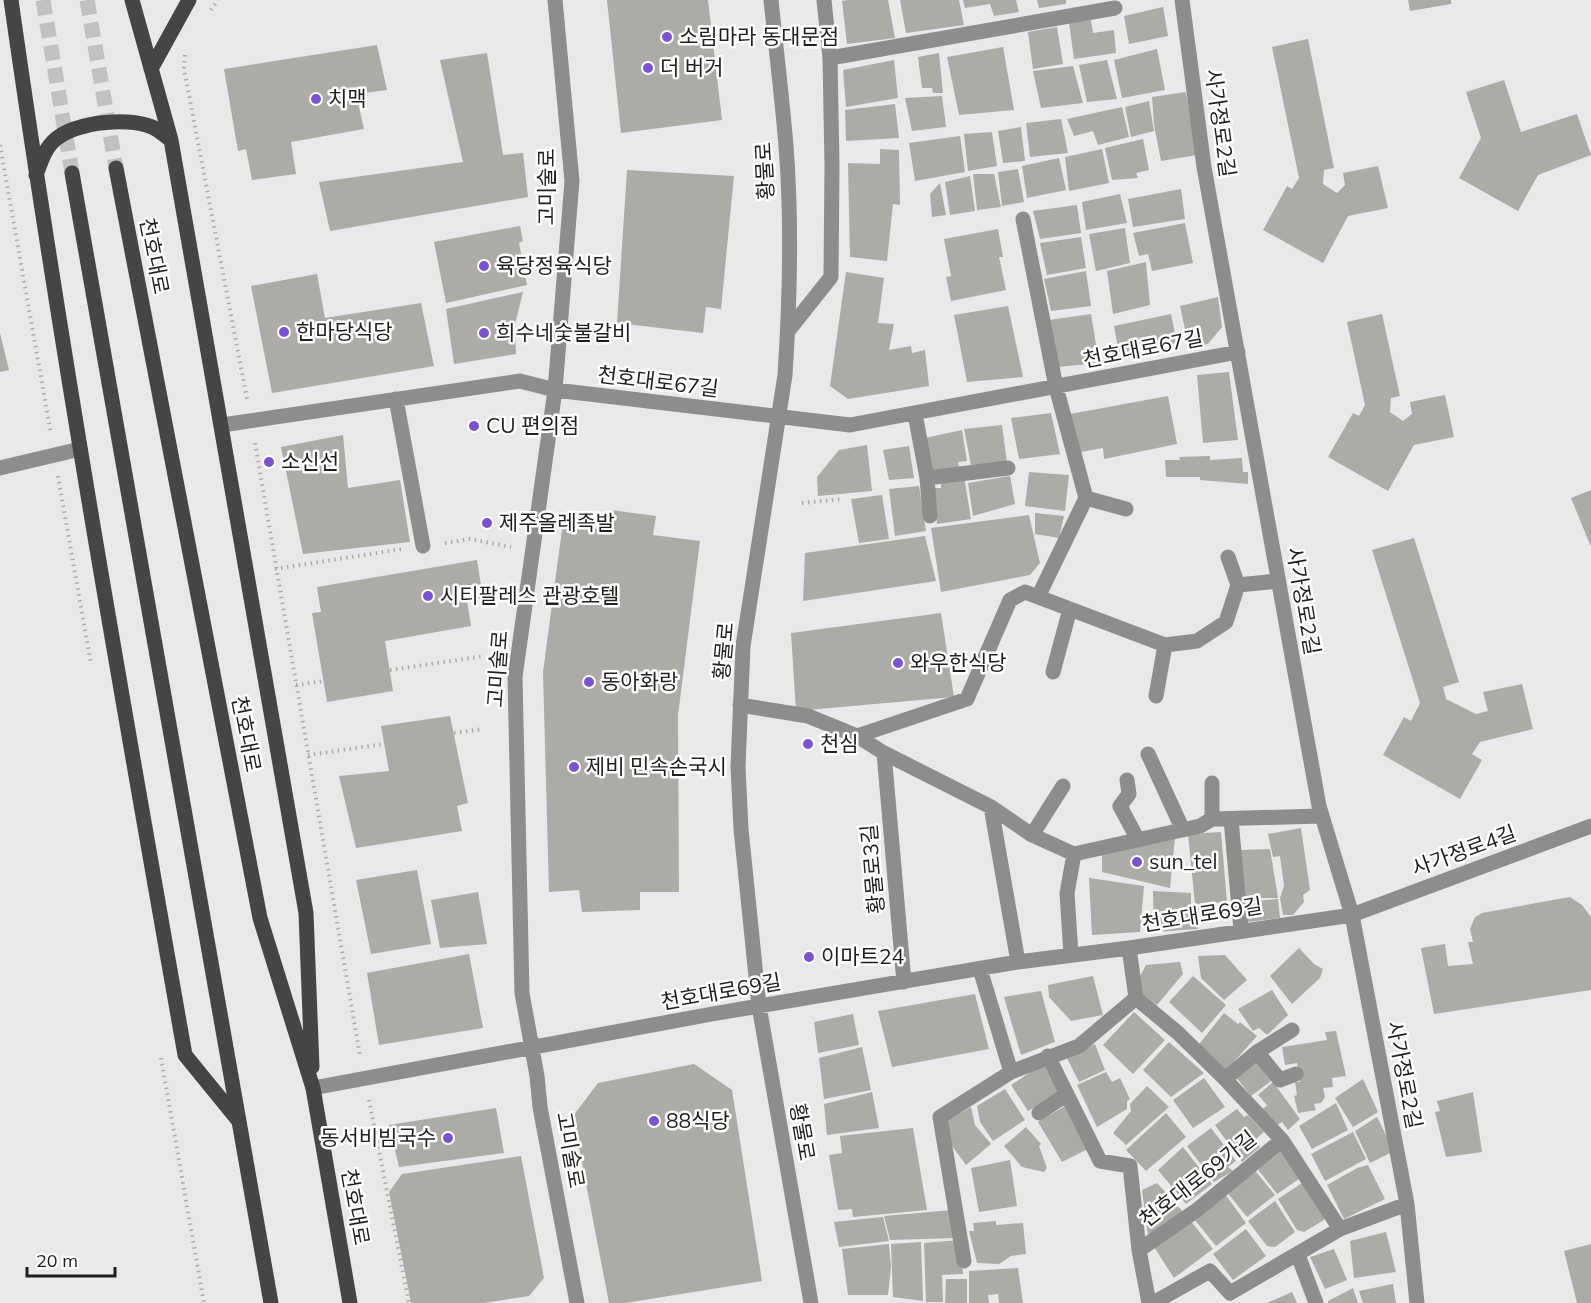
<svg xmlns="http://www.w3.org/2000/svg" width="1591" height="1303" font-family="Mulish,'Noto Sans KR',sans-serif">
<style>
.building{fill:#adaba8}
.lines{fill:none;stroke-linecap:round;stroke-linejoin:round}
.major-tunnel{stroke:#c1c0c2;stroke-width:15;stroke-dasharray:15 8;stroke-linecap:butt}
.path{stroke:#ababac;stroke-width:4;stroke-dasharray:1.5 4.5;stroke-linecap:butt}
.minor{stroke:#8e8d8d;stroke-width:15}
.major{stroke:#464444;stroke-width:15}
.poi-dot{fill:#7954cd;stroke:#fff;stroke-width:2}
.labels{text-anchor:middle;stroke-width:5;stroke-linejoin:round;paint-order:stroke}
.poi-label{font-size:21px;fill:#1f1f20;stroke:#fff;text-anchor:start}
.street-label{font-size:21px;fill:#1f1f20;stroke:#fff}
</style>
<rect width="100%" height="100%" fill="#e9e8ea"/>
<path class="building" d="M607,0H708L722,120L621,133Z
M847,0H888L895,38L847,44L842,1Z
M900,0H959L964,25L906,33Z
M963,0H1016L1019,12L994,16L990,4L965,8Z
M1037,0H1066V4L1039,8Z
M1408,0H1451V4L1410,11Z
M1163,7L1168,36L1129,44L1124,16Z
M1091,20L1093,33L1114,30L1116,53L1074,59L1069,23Z
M1057,27L1063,64L1033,69L1028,32Z
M1308,39L1334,168L1324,170L1323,184L1337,193L1345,185L1343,173L1378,166L1388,208L1348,216L1323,263L1263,230L1287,186L1292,189L1299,178L1272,47Z
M377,45L387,90L356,94L364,129L291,142L296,174L252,180L246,149L238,151L224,69Z
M1003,47L1014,110L959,115L947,57Z
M1157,49L1165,90L1122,98L1114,60Z
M487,53L503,155L523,153L528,197L330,231L319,182L463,162L440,60Z
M939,53L943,93H933L932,88H922L918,57Z
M894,60L898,98L846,107L843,70Z
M1107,60L1117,99L1087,102L1079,65Z
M1073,66L1083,103L1041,108L1033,71Z
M1504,80L1521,132L1577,114L1591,155L1538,175L1518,211L1459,178L1481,138L1466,92Z
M1186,92L1197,155L1161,161L1154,125L1152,97Z
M942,96L946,127L912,131L905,98Z
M1149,101L1154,131L1131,137L1125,107Z
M895,104L899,138L846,141L845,110Z
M1122,107L1129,137L1098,145L1093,131L1074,136L1067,119Z
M1061,119L1068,153L1030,157L1026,123Z
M1021,127L1025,161L1003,163L998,131Z
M992,132L997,166L968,171L964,134Z
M960,136L965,172L915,181L909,143Z
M1143,139L1149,170L1136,173L1138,178L1112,180L1105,148Z
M880,149L899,150L900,205L893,204L887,261L850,257L848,163L880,164Z
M1102,149L1109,183L1069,191L1065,157Z
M1059,158L1066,190L1027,198L1022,166Z
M1018,169L1024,202L1002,206L998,172Z
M627,170L734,176L721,309L706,307L703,333L617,323Z
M973,174H994L1001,207L977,210Z
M970,176L975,211L950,215L945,182Z
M940,183L946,215L932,217L930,194Z
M1181,189L1185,219L1133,227L1128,199Z
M1120,194L1127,223L1086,230L1082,202Z
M1077,205L1081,233L1040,239L1033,211Z
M1185,223L1193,263L1152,271L1148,254L1139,256L1133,233Z
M520,226L523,241L519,243L527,285L446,303L434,242Z
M1125,228L1130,263L1096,271L1089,234Z
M998,229L1003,257H999L1006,290L951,301L946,277L951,276L944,239Z
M1081,237L1086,268L1047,275L1040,243Z
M1146,262L1150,305L1113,314L1107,271Z
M1086,271L1091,306L1051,311L1044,279Z
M846,272L884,278L878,323L894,324L889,350L911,346L912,353L925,350L929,386L848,399L830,386Z
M317,274L325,318L421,303L434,366L272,393L251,286Z
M523,292L515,324L516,354L454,364L446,309Z
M1218,297L1222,327L1208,344L1189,348L1180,306Z
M1008,306L1023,377L967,382L954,315Z
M1091,314L1099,363L1057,367L1049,320Z
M1171,314L1177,343L1119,354L1114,326Z
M1382,314L1400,396L1391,398L1390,412L1403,421L1412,414L1410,402L1445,395L1454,437L1414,445L1388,491L1328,457L1353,413L1359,416L1365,405L1347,322Z
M0,333L9,370L0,372Z
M1229,372L1238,440L1203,443L1197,375Z
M1168,396L1177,444L1104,459L1103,448L1081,452L1070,414Z
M1051,413L1060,454L1019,459L1011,418Z
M1002,425L1007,463L971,465L964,429Z
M962,430L967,461L958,462L959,468L931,471L925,438Z
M343,435L348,488L400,480L410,542L303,554L281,447Z
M867,445L872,491L818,496L817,477L839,450Z
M909,446L914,478L889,480L883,450Z
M1210,456V460L1242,458L1243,472H1248V484L1200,480V477H1166L1165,460H1180L1179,457Z
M1029,472L1069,475L1065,511L1025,506Z
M964,476L971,519L937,524L933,488H941V480Z
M1010,476L1015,504L973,516L968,483Z
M919,486L926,531L895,536L889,489Z
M1591,490V547L1571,498Z
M882,495L889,539L859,543L851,499Z
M611,510L656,516L653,535L700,541L678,715L679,892H640V910L582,912L579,890L549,892L543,672L563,522L607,531Z
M1035,513L1064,516L1059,538L1035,534Z
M1029,515L1040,563L1030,575L941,592L931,528Z
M925,536L936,581L803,601L805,553Z
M1414,538L1459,682L1443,687L1446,699L1476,714L1488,711L1483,692L1522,684L1533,729L1480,742L1472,754L1482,760L1460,799L1383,755L1404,717L1411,721L1420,703L1372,550Z
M477,560L483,598L467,601L471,626L385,641L393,691L327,702L312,613L321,612L317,587Z
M941,613L954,697L796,711L791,633Z
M450,716L468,803L457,806L462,831L356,848L339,776L389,771L381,726Z
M1301,828L1310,890L1303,895L1304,902L1293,915H1283L1280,898L1284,886L1280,856L1273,857L1268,834Z
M1221,832L1227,902L1195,904L1188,834Z
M1175,837L1170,888L1102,872V853Z
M1270,849L1278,898H1243L1238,850Z
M417,870L431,944L371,954L356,880Z
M1089,878L1144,886L1140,932L1092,935Z
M1153,891L1191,893V908L1200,907L1198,929L1154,932Z
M478,892L487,944L440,948L431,900Z
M1570,897L1582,905L1591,917V990L1434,1014L1421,948L1445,944L1448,966L1473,964L1468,942H1473L1470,929L1475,917L1482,913Z
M1278,899L1280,918L1247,922L1243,902Z
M1299,948L1314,964L1323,969L1320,978L1292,1004L1270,976Z
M469,954L483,1028L379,1045L367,973Z
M1225,955L1247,980L1224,1000L1201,978L1198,956Z
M1180,962L1183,974L1157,1005L1141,993L1137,982L1146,965Z
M1093,976L1103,1015L1071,1021L1049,997L1048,985Z
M1193,976L1226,1005L1202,1033L1169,1002Z
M1272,990L1288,1015L1267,1035L1259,1028L1253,1031L1238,1009Z
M1041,991L1055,1042L1021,1055L1004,997Z
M975,994L989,1049L892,1067L878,1011Z
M1134,1012L1165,1040L1133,1074L1103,1045Z
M1224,1013L1238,1024L1240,1022L1257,1036L1223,1074L1196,1048Z
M853,1014L859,1045L818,1053L814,1022Z
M1336,1031L1346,1076L1332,1078L1333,1087L1323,1088L1325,1097L1321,1103L1314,1104L1316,1110L1298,1113L1294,1096L1297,1095L1295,1082H1300L1297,1063L1285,1065L1282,1047L1327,1040L1325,1032Z
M1169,1042L1204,1073L1171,1097L1143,1070Z
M1095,1044L1105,1070L1079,1082L1066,1056Z
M862,1047L871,1090L824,1099L819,1058Z
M1255,1059L1271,1081L1251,1096L1235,1076Z
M694,1064L732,1090L762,1281L625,1303H609L573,1116L598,1083Z
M1043,1064L1060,1093L1028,1111L1011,1085Z
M1106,1072L1112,1082L1120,1078L1130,1099L1127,1101V1109L1097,1127L1077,1085Z
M1204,1078L1225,1107L1193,1128L1173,1100Z
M1363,1079L1378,1112L1353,1127L1335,1098Z
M1273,1082L1300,1119L1288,1130L1282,1122L1276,1126L1263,1109L1267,1105L1258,1095Z
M1147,1086L1169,1107L1126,1145L1113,1133L1131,1111L1130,1104Z
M1005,1089L1025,1120L993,1141L980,1122L977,1106Z
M872,1092L879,1128L827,1135L824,1104Z
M1473,1092L1482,1152L1446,1157L1435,1112L1440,1111L1437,1101Z
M1336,1103L1348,1130L1312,1149L1299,1126Z
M1065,1106L1088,1149L1062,1162L1038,1122Z
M971,1107L975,1125L991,1144L966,1165L950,1143L948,1120Z
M496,1108L504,1153L399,1167L389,1125Z
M1237,1109L1244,1117L1248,1115L1264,1132L1256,1139L1260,1147L1242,1162L1215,1125Z
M1166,1113L1186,1137L1146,1171L1126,1150Z
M1377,1117L1394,1151L1370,1163L1355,1131Z
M1026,1127L1041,1144L1039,1146L1047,1168L1044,1172L1022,1167L1004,1146Z
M913,1128L927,1210L853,1217L852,1209L838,1210L829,1155L842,1153L840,1136Z
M1211,1128L1236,1161L1228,1167L1233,1171L1214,1182L1187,1146Z
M1353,1132L1366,1159L1325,1181L1311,1154Z
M1183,1147L1212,1184L1186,1204L1158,1170Z
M1281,1147L1302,1177L1277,1194L1256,1167Z
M521,1156L544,1278L529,1296L483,1303H411L389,1192L402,1174Z
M1010,1160L1017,1206L979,1212L971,1168Z
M1368,1165L1385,1199L1344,1219L1327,1185L1357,1168Z
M1253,1168L1275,1195L1247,1217L1226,1191Z
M1305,1181L1326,1214L1324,1220L1304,1232L1297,1230L1278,1199Z
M1157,1183L1183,1212L1148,1235L1142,1190Z
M1225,1194L1246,1223L1216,1246L1194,1219Z
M1275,1201L1295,1232L1275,1247L1267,1246L1248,1221Z
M952,1210L956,1238L890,1240L884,1216Z
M883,1217L889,1241L839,1247L834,1222Z
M1190,1220L1213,1249L1174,1278L1154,1247Z
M996,1221V1225L1023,1223L1026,1254L1011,1256L999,1264L977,1263L969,1231H974L973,1223Z
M1246,1229L1266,1256L1233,1280L1213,1254Z
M1386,1232L1396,1272L1354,1278L1350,1241Z
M959,1240L963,1274L942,1275L943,1302H926L924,1243Z
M921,1242L923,1301L893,1297L891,1244Z
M889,1244L891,1267L888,1295H848L842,1249Z
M1591,1244V1303H1577L1564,1251Z
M1334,1249L1347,1280L1325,1289L1310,1257Z
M1018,1268L1023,1303H999L998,1294L988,1295L989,1303H969V1271Z
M946,1279H967V1303H945Z
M1393,1284L1396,1303H1363L1359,1291Z
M1353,1288L1358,1303H1328V1301Z
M1292,1292L1297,1303H1267Z"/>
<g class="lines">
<path class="major-tunnel" d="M43,0L72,173
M87,0L116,168"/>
<path class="path" d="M211,10L218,0
M185,55L184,69L247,399
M0,145L51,434
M255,443L360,1056
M58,476L91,664
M802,503L842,499
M445,543L470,539L511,547
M275,569L402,549
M390,670L485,656
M296,685L324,681
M454,733L483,729
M308,755L384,744
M161,1058L204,1303
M369,1100L409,1303"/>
<path class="minor" d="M555,0L572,181L555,390L515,677L522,993L537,1076L540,1107L577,1303
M771,0C776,49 782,97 786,146C792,222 790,299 785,375L743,646L738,767L741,829L759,1006L811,1303
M1182,0L1204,167L1319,806L1352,915L1407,1204L1417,1303
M830,58L1115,8
M1023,219L1056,387L1086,498L1126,509
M788,331L831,277L832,165L830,58L824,0
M396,399L423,546
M915,414L927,478L930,516
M222,425L520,381L555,390L850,425L1238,352
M0,468L80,449
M927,478L1008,468
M1228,557L1238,585
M1038,597L1086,498
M1053,672L1070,609
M1156,696L1165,645
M740,705L808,716L857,736L884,753L991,807L1032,835L1074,854L1200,826L1212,819L1320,816
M857,736L967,699L1010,600L1025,592L1165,645L1197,641L1226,622L1238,585L1278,581
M884,753L904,982
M1148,754L1183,830
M1127,780L1129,794L1120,806L1138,840
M991,807L1018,962
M1212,819V783
M1231,819L1241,930
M1032,835L1063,786
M1129,948L1136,998L1178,1033L1225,1079L1282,1140L1340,1229
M1071,955L1067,893L1074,854
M980,969L1011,1072L1079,1046L1136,998
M1257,1052L1280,1080L1296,1074
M1048,1056L1100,1161L1130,1166L1139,1250L1149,1303
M1225,1079L1257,1052L1292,1030
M313,1088L712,1014L1018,962L1129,948L1352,915L1591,826
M1039,1113L1067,1094
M1139,1250L1197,1210L1282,1140
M1298,1255L1316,1303
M964,1261L940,1117L1011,1072
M1153,1303L1210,1271L1230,1293L1340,1229L1407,1204"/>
<path class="major" d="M11,0C61,353 123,704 185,1055L238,1120
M132,0L171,140L306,913L312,1067
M151,69L189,0
M116,168L260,918L313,1088L350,1303
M72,173L271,1303
M36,175C40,165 43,153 50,145C68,122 126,116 152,127C159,130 165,136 171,140"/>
</g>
<g class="poi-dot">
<circle cx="667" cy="37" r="6"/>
<circle cx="648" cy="68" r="6"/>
<circle cx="316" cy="99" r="6"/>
<circle cx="484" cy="266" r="6"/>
<circle cx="284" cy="332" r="6"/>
<circle cx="484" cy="333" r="6"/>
<circle cx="474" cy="426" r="6"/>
<circle cx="269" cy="462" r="6"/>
<circle cx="487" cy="523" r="6"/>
<circle cx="428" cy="596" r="6"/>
<circle cx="898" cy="663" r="6"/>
<circle cx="589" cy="682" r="6"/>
<circle cx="808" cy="744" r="6"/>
<circle cx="574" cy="767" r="6"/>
<circle cx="1137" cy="862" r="6"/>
<circle cx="809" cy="957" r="6"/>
<circle cx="654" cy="1121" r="6"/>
<circle cx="448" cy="1138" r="6"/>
</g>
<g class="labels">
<g class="poi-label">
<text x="679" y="44">소림마라 동대문점</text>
<text x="660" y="75">더 버거</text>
<text x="328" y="106">치맥</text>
<text x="496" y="273">육당정육식당</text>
<text x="296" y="339">한마당식당</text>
<text x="496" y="340">희수네숯불갈비</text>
<text x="486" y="433">CU 편의점</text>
<text x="281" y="469">소신선</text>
<text x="499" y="530">제주올레족발</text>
<text x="440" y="603">시티팔레스 관광호텔</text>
<text x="910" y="670">와우한식당</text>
<text x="601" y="689">동아화랑</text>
<text x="820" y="751">천심</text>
<text x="586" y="774">제비 민속손국시</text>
<text x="1149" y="869">sun_tel</text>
<text x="821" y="964">이마트24</text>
<text x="666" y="1128">88식당</text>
<text x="436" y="1145" text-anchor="end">동서비빔국수</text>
</g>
<g class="street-label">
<text transform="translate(1220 123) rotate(82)" y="7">사가정로2길</text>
<text transform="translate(765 171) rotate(-93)" y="7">황물로</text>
<text transform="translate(547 187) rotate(-90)" y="7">고미술로</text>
<text transform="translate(154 256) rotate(79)" y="7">천호대로</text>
<text transform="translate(1143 349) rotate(-11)" y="7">천호대로67길</text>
<text transform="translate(658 382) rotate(7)" y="7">천호대로67길</text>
<text transform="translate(1303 601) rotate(80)" y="7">사가정로2길</text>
<text transform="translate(724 651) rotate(-85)" y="7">황물로</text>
<text transform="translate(498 669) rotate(-86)" y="7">고미술로</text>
<text transform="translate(246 734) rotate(79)" y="7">천호대로</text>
<text transform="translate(1464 851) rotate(-20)" y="7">사가정로4길</text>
<text transform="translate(873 869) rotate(-95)" y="7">황물로3길</text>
<text transform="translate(1202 915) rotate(-9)" y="7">천호대로69길</text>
<text transform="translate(721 992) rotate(-10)" y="7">천호대로69길</text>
<text transform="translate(1404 1075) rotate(79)" y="7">사가정로2길</text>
<text transform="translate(802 1132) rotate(80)" y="7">황물로</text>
<text transform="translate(570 1150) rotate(80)" y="7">고미술로</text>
<text transform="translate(1198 1179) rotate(-38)" y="7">천호대로69가길</text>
<text transform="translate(355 1207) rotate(80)" y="7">천호대로</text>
</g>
</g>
<path d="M27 1267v9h88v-9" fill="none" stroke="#1f1f20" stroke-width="3"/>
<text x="36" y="1267" font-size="18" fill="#1f1f20" stroke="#ffffff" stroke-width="4.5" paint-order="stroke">20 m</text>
</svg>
